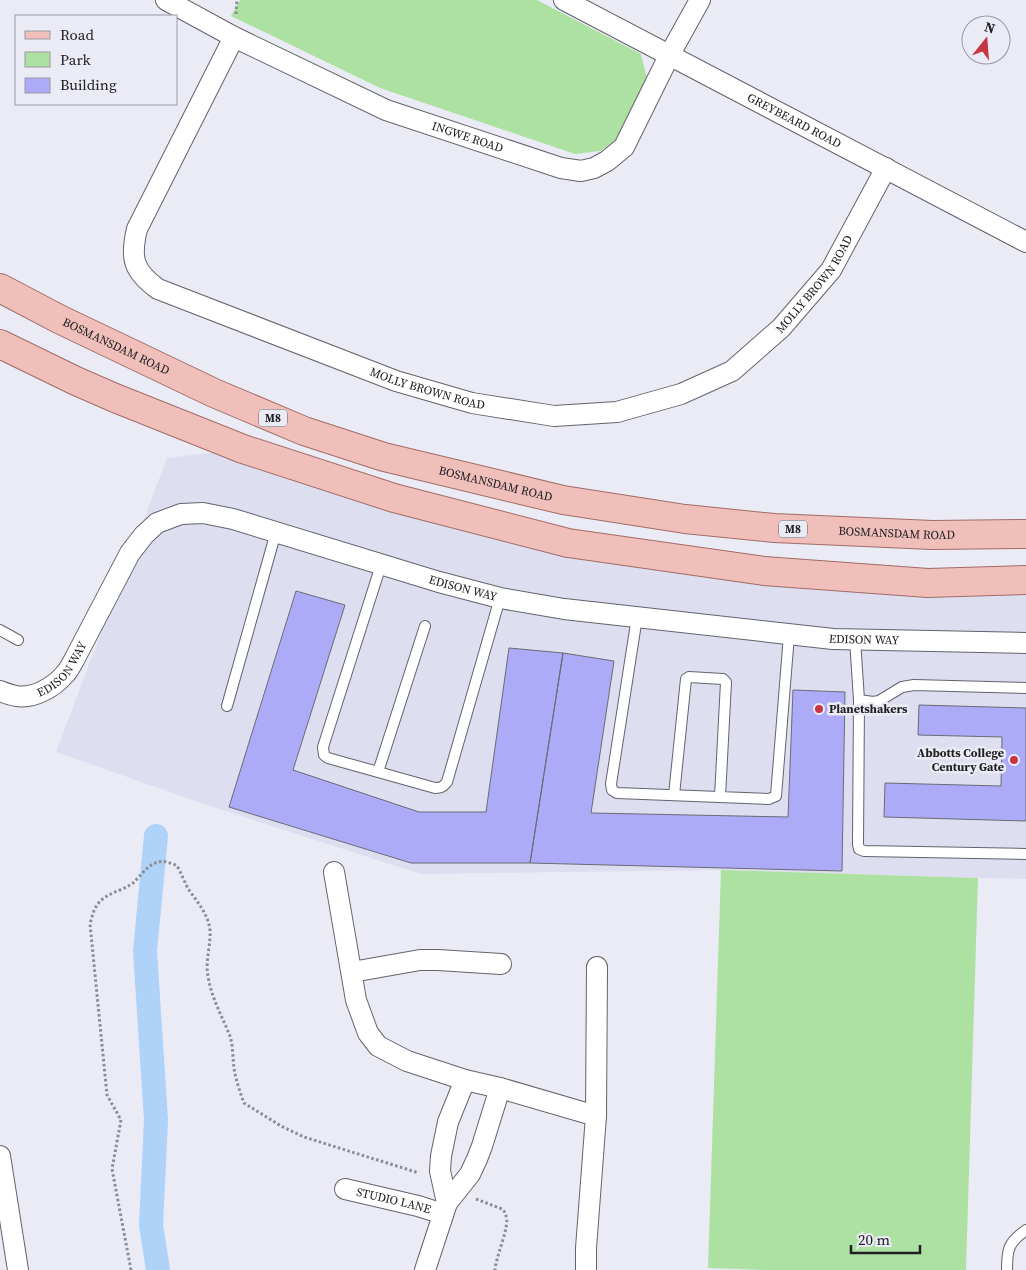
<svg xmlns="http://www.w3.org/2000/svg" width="1026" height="1270" font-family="'Source Serif 4',serif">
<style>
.built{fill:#dddef0}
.green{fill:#ade1a2}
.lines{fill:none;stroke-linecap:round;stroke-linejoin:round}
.canal{stroke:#aed2f8;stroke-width:24}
.building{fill:#adabf8;stroke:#6a6b74}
.lane-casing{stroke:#63636d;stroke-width:12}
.street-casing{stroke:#63636d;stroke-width:22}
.primary-casing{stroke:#a16c67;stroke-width:30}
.path{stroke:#8b8b93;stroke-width:3;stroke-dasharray:2.5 2.5;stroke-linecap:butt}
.lane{stroke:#fff;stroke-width:10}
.street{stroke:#fff;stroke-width:20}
.primary{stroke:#f0bfb9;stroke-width:28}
.poi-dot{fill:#c53542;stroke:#ebebf6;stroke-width:2}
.labels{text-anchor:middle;stroke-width:5;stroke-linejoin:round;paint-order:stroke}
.shield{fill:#ebebf6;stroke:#5d5d63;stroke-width:1}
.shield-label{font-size:11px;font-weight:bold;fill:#202024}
.street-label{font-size:12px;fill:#202024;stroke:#ebebf6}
.poi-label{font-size:12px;font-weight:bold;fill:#202024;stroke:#ebebf6;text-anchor:start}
</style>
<rect width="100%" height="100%" fill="#ebebf6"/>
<path class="built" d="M244,449L759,581L1026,569V879L978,878L721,870L421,874L204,804L56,752L167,458Z"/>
<path class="green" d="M240,0H537L641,54L647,79L620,138L600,151L575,154L380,88L231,16Z
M721,870L978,878L966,1270H765L708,1268Z"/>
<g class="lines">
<path class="canal" d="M156,836L145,951L156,1120L151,1225L158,1270"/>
</g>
<path class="building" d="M296,591L345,605L293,770L419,812H486L509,648L563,653L530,863H411L229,807Z
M563,653L614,661L591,813L788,817L793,690L845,692L842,871L530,863Z
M919,705L1026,708V821L884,817L885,783L1001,786L1002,737L918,735Z"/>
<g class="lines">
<defs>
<path id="lane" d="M381,565L323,747L324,755L328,758L435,788C441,788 443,787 447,782L500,598
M637,617L611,784L612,790L617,793L769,799L776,796L789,635
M0,630L18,640
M855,639L859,700L858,844L859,849L864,851L1026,854
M859,700L873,702L879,701L902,687L914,685L1026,688
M227,706L276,532
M378,772L425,626
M674,795L686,679L689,677L723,679L726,682L720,797
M1007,1270C1007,1249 1008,1243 1026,1230"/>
<g id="street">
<path id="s1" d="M166,0L234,37L386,110L561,168L581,171L594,168L607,161L624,147L670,54L700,0"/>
<path id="s2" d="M564,0L1026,242"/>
<path id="s3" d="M234,37L137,229C130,258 133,271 158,289L396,381L472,403L554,416L617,412L681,394L732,371L781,328L831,270L886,168"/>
<path id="s4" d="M0,691C5,693 10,695 16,696C34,699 54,687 65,674C69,670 71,665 74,660L130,553L144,535L157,523L181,514L203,513L233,519L439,582L500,598L564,609L833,639L1026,643"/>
<path d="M334,872L356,1000L368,1033L378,1046L407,1061L465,1080L500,1088L596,1116"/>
<path d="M352,972L420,960H438L501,964"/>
<path d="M0,1156L18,1270"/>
<path id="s5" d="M345,1189L418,1206L443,1214"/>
<path d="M447,1203L440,1171L441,1156L448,1122L465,1080"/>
<path d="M425,1270L447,1203L470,1174L477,1159L482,1146L500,1088"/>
<path d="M586,1270V1248L596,1116L597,967"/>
</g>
<g id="primary">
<path id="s6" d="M0,288L59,319L214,393L304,431L384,457L563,500L685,519L774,528L932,535L1026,534"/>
<path d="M0,344L76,381L115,398L243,449L394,498L568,543L764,571L928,583L1026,580"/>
</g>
</defs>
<use href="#lane" class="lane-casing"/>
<use href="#street" class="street-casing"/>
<use href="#primary" class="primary-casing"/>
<path class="path" d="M236,14L237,0
M476,1199L502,1209C504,1211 506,1213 506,1216C510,1226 496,1256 495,1270
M131,1270L112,1169L121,1120L107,1095L90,924C95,903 100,898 120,890C126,887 132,885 136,880C145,871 152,859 167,862C170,863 174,864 177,866C181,872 185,884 189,890C198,903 208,914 210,930C211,945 205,961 208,976C211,997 222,1016 230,1036C234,1049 232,1064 236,1078C238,1086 241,1095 244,1103L281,1126L304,1137L419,1173"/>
<use href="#lane" class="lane"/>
<use href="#street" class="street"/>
<use href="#primary" class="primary"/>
</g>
<g class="poi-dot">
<circle cx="819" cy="709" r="5"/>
<circle cx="1014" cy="760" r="5"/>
</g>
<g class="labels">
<g class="shield">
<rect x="259" y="409.5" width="28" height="17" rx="4"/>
<rect x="779" y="520.5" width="28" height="17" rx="4"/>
</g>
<g class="shield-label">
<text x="273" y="422">M8</text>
<text x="793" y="533">M8</text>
</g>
<g class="street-label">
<text dy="4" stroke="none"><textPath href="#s2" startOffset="260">GREYBEARD ROAD</textPath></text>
<text dy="4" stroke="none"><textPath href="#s1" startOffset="332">INGWE ROAD</textPath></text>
<text dy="4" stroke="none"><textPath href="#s3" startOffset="1008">MOLLY BROWN ROAD</textPath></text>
<text dy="4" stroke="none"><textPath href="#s6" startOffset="130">BOSMANSDAM ROAD</textPath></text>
<text dy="4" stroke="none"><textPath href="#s3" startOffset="572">MOLLY BROWN ROAD</textPath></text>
<text dy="4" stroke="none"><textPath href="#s6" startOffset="535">BOSMANSDAM ROAD</textPath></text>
<text dy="4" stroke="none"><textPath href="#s6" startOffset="940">BOSMANSDAM ROAD</textPath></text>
<text dy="4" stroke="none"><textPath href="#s4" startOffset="569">EDISON WAY</textPath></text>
<text dy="4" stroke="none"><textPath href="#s4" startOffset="974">EDISON WAY</textPath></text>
<text dy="4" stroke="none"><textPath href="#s4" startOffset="74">EDISON WAY</textPath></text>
<text dy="4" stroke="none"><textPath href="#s5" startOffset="50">STUDIO LANE</textPath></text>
</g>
<g class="poi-label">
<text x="829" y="713">Planetshakers</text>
<text x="1004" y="757" text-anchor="end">Abbotts College<tspan x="1004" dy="14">Century Gate</tspan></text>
</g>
</g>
<rect x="15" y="15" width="162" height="90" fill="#ebebf6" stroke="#9a9aa2"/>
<rect x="25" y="31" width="25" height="8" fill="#f0bfb9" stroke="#9a9aa2"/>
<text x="60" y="40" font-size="15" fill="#202024">Road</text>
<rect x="25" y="52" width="25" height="15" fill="#ade1a2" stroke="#9a9aa2"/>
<text x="60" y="65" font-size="15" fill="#202024">Park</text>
<rect x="25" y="78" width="25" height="15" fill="#adabf8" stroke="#9a9aa2"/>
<text x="60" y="90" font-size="15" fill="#202024">Building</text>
<g transform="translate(986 40) rotate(17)"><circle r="24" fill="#ebebf6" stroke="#9a9aa2"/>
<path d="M0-4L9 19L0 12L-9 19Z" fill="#c53542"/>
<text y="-8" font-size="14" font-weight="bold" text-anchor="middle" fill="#202024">N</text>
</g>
<path d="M851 1245v8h69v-8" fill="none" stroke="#202024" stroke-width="2.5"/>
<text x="858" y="1245" font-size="15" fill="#202024" stroke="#ebebf6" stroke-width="4" paint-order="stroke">20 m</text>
</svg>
